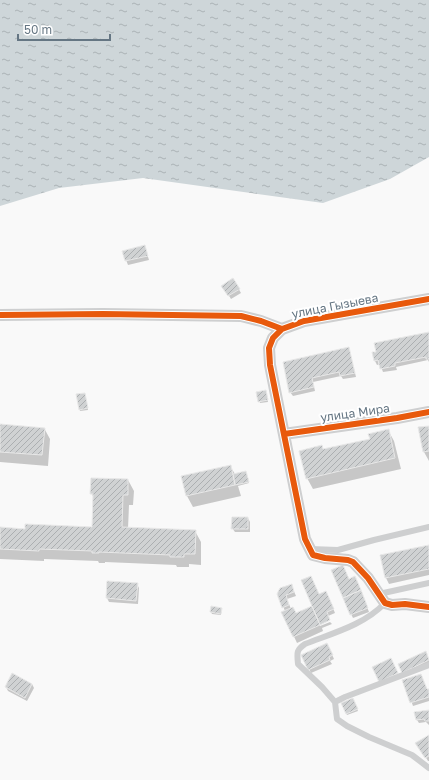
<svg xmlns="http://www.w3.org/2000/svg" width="429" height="780" font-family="'Golos Text',sans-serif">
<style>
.water{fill:url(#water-ripples)}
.shadow{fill:#0003}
.building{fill:url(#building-hatch);stroke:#e8e8e8}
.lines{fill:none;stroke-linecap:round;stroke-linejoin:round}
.service{stroke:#cecfd0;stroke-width:6}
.minor{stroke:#cecfd0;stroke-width:12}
.cycleway-casing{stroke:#fff;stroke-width:8}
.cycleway{stroke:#e8590c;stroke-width:6}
.labels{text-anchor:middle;stroke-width:4;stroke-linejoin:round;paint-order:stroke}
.street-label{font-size:12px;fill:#657683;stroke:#fff}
</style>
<defs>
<pattern id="water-ripples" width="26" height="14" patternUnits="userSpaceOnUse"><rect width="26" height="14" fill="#ced6d9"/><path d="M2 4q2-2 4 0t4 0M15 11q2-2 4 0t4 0" fill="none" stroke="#abb2b5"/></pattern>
<pattern id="building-hatch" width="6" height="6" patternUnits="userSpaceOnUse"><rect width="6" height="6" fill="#d0d2d3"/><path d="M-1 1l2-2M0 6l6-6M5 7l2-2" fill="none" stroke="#acafb1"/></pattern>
</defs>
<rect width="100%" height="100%" fill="#f9f9f9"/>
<path class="water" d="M0,0H429V157L390,179L323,203L143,178L59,188L0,206Z"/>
<path class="shadow" d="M145,247L149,260L128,265L123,252Z
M233,279L241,293L231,299L223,286Z
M429,333V362L428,360L396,367L397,370L383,372L380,364L377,365L375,361L373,353Z
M348,348L350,352L356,377L343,379L341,376L313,382L315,391L293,396L290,392Z
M257,393H266L268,402L260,403Z
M85,394L88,410L80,411V409Z
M0,425L44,428L50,439L48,466L0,462Z
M429,427V461L424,452L419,428Z
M388,430L394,441L401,469L313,489L307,478L323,450L371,439Z
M230,466L235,474H246L249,483L238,486L241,496L193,507L187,496L183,477Z
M128,480L134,491L133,505H129L128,529L195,531L201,542V565L189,564V567H177L176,565L105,562V563H99L98,561L44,559V561L0,559V528L26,530L93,528L94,498L91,493Z
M248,518L250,522V532H235L232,528Z
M429,546V575L389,584L386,578L381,556Z
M349,580L357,581L369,612L353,618L351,614Z
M137,584L139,588L138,604L109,602L107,598Z
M293,589L296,596L287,599L291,609L296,614L312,607L319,595L328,596L335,613L328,616L320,623V626L330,622L332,624L322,628L323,631L297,643L283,613L285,611L278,594Z
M221,609V615L212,614L211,612Z
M329,648L334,659L330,661L332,664L311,673L309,669Z
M425,653L429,659V665L405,676Z
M421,675L427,690H429V701L413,706L404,681Z
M32,684L34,688L27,701L8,691L6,687Z
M353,699L358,711L347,715L342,704Z
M429,711V725L426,722L419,723L417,720Z
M429,736V761H428L417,743Z"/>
<path class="building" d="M145,245L148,256L125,261L122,251Z
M233,278L240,289L228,296L221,286Z
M429,332V359H426V357L395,363V366L380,369L378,360L374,361L372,352H376L374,343Z
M349,347L355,373L340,376L339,372L312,378L314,387L289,393L283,362Z
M266,390L268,400L258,402L256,392Z
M85,393L88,408L79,410L76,394Z
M0,424L45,428L42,455L0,452Z
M429,426V451L423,452L418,427Z
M389,429L395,458L306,479L299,451L322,445L323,449L370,439L368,434Z
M231,465L235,485L186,496L181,476Z
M246,471L249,482L235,485L233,474Z
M91,478L128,479V495H123L122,527L196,530L195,554H184V557H170V555L99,552V553H92V551L39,549V551L0,549V527L25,529V524L92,527L93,494H90Z
M232,517H248V529H231Z
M429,545V569L385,578L380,555Z
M343,565L349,579L355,576L361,590L343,598L331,570Z
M311,576L319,594L326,591L334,609L327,612L330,620L320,625L301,580Z
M107,581L138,583L136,601L106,598Z
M292,584L294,592L286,595L289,605L282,608L277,594L280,588Z
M361,590L368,608L350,615L343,598Z
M211,606L222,608L221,614L210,612Z
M312,606L320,625L293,637L281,612L293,607L296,613Z
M327,643L333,655L329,657L330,660L308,670L301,655Z
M426,651L429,660L402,673L398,664Z
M391,658L398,673L379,682L372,667Z
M12,673L32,684L25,698L5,687Z
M421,674L427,689H429V697L410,703L402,680Z
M353,698L358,709L346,714L341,703Z
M429,710V721H425L424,719L416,720L414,712Z
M429,735V756L425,758L415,743Z"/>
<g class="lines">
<path class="service" d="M310,549L338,550L374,540L429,527
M379,594L429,583
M385,603C364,625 333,633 305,644C296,650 297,653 298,664L322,687L335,702L337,719L347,726L369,737L412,755L429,768
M335,702L345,697L429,665"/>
<path class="minor" d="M429,299L304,321L282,329L273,338L269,348L270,365L305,539L313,555L325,558L348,560L353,562L368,578L385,603L392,605L405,604L429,607
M0,315L103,314L241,316L261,321L282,329
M284,434L397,418L429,412"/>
<defs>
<path id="cycleway" d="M429,299L304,321L282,329L273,338L269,348L270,365L305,539L313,555L325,558L348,560L353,562L368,578L385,603L392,605L405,604L429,607
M0,315L103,314L241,316L261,321L282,329
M284,434L397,418L429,412"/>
</defs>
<use href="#cycleway" class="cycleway-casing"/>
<use href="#cycleway" class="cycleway"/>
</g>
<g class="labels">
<g class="street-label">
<text transform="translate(335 306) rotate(-11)" y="4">улица Гызыева</text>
<text transform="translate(355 413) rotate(-8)" y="4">улица Мира</text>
</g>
</g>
<path d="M18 34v6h92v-6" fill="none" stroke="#657683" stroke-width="2"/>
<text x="24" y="34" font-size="12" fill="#657683" stroke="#ffffff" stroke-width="3" paint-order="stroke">50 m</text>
</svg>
